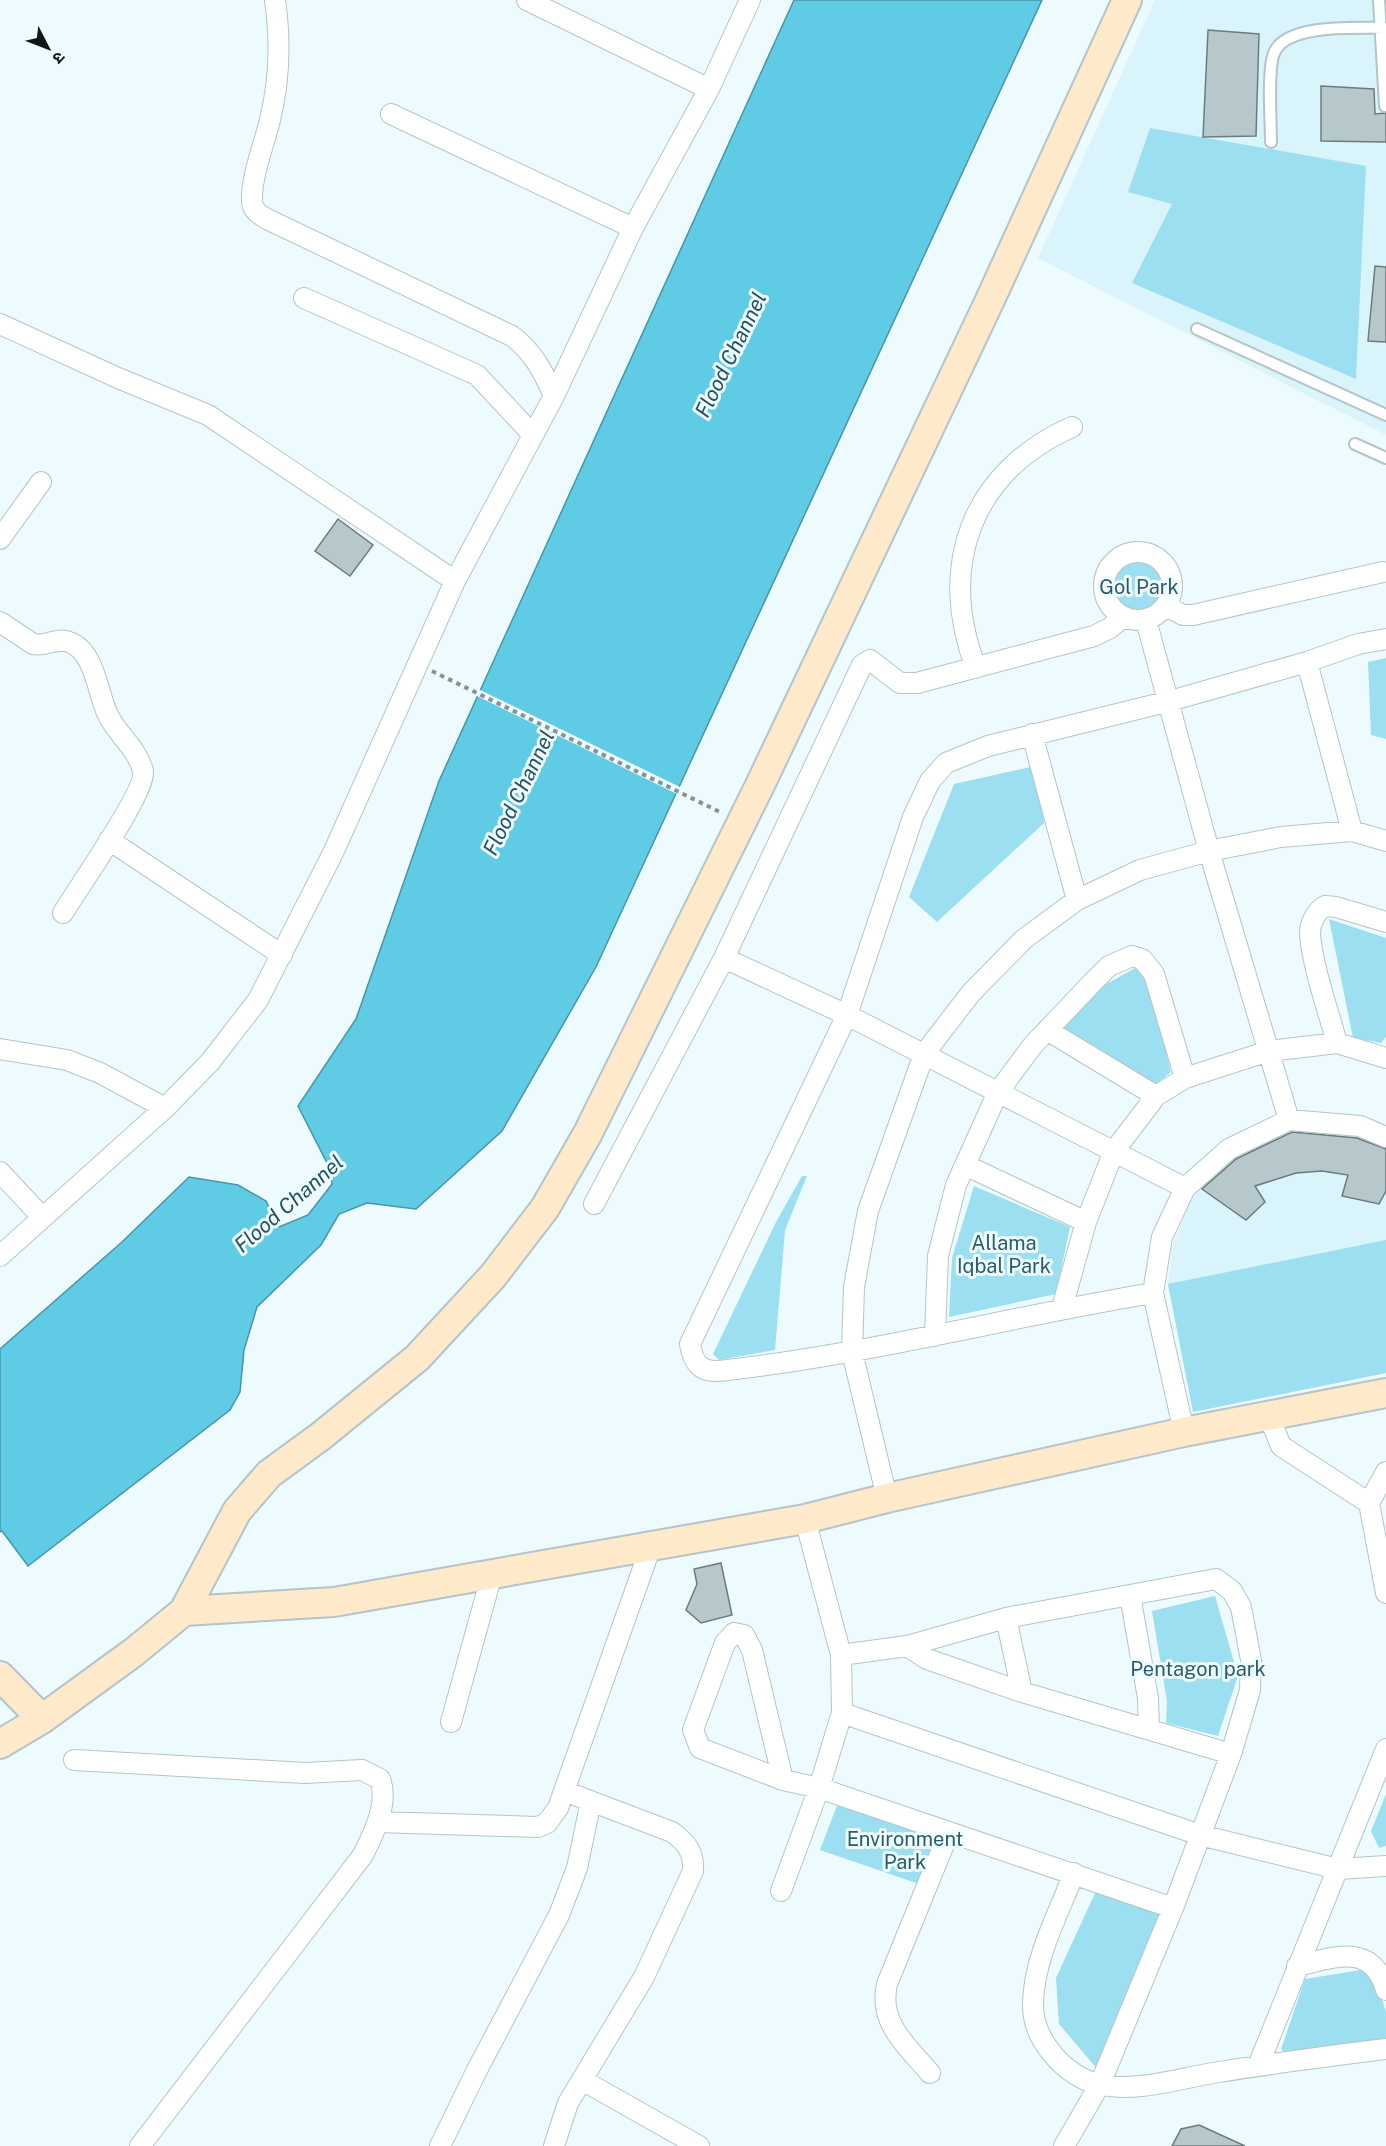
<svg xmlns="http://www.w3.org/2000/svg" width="1386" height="2146" font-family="'Public Sans','Noto Sans Devanagari',sans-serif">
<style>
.built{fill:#d9f4fa}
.green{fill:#9cdff0}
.water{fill:#60cbe4;stroke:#4895a7;stroke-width:1.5}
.pier{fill:#edfbff}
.building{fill:#b7c8cc;stroke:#6c7b7f;stroke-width:1.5}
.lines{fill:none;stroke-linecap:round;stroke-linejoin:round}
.lane-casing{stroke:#b3c5c9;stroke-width:14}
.street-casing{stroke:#b3c5c9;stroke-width:22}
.secondary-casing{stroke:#b3c5c9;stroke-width:32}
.path{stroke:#889295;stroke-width:4;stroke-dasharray:4.5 4.5;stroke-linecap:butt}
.lane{stroke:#fff;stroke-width:10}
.street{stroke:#fff;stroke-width:20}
.secondary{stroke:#fee9ca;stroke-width:28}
.labels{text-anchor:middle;stroke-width:6;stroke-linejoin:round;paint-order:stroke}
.park-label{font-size:20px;fill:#2d5c67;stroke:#edfbff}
.water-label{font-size:21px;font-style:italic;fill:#24525d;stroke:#edfbff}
</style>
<rect width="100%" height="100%" fill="#edfbff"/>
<path class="built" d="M1155,0H1386V435L1038,258Z
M1297,1130L1346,1131L1386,1148V1373L1193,1412L1168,1284L1173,1244L1195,1192L1238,1155Z"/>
<path class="green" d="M1150,128L1366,166L1356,379L1132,283L1172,204L1128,192Z
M1110 587a29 29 0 1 1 58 0a29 29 0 1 1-58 0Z
M1386,658V739L1371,735L1368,662Z
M1035,766L1044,823L937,922L909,897L954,784Z
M1329,919L1386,938V1037L1381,1043L1353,1038Z
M1144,963L1171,1072L1155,1085L1060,1028L1101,987Z
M802,1176H807L785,1230L775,1350L719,1360L713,1354L776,1222Z
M974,1186L1070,1227L1056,1294L949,1317L952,1258Z
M1386,1240V1373L1193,1412L1168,1284Z
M1215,1596L1238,1676L1218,1736L1166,1723L1167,1701L1152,1611Z
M1386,1794V1846L1379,1848L1371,1831Z
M839,1800L943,1835L922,1885L820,1850Z
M1096,1891L1162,1912L1098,2070L1059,2024L1056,1978Z
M1361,1970L1376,1980L1386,2012V2038L1289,2056L1281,2049L1305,1979Z"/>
<path class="water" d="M794,0H1042L596,967L502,1131L416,1209L367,1203L339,1214L321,1245L257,1307L244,1350L240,1392L230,1410L28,1566L2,1531L0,1532V1349L122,1242L189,1177L238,1185L266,1201L279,1227L308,1215L332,1184L329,1167L298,1106L356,1019L439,781Z"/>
<path class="pier" d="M478,689L682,788L679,795L475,695Z"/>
<path class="building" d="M1208,30L1259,34L1256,136L1203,137Z
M1321,86L1374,89L1375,114L1386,113V142L1321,141Z
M1375,266L1386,267V342L1368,341Z
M338,519L373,545L350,576L315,551Z
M1292,1132L1357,1138L1386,1149V1191L1379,1204L1342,1196L1348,1175L1322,1171L1296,1173L1255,1186L1265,1202L1246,1220L1202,1189L1236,1159Z
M721,1563L732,1615L701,1623L686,1610L697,1584L694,1569Z
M1199,2125L1245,2146H1172L1181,2129Z"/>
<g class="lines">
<defs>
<path id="lane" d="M1379,0L1385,106
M1271,142C1271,121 1267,70 1274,53C1286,23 1358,28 1386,28
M1197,329L1386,415
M1355,444L1386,458"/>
<path id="street" d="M275,0C281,42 280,79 270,120C264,145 251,176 252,202C253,211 260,215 267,219L512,336C533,352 543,371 554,396
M527,0L709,89
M391,114L633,228
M304,298L477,375L533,435
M0,324L118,378L208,415L455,581
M0,539L41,482
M1104 586a34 34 0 1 1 68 0a34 34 0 1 1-68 0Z
M1166,606L1183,615H1193L1383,572
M1146,620L1209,851L1289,1120
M0,622L33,644C45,647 57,637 69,642C94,650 98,693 107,713C116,734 137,747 143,771C147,791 77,889 63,913
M1307,662L1352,831
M976,668C937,566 971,472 1072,427
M1032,734L1077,900
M109,840L282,955
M724,958L847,1015L1185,1188
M1047,1030L1156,1096
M1337,1043C1329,1014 1311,961 1310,933C1310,923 1316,911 1325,906L1336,907L1386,922
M0,1049L67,1060L100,1073L165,1108
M965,1165L1086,1222
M0,1172L42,1217
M594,1204L724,958L862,665L870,660L900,683H917L1094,636L1110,628L1123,617
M0,1256L165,1108L210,1062L258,1000L333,853L455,581L554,396L633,228L709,89L750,0
M1153,1293C1008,1317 866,1355 719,1371C699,1372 693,1362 690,1344L847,1015L913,817L930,781L946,763L988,746L1170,701L1307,662L1358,644L1386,639
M1062,1308L1086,1222L1114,1151L1156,1096L1185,1078L1269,1051L1337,1043L1386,1058
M935,1336L938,1256L956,1185L998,1092L1033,1045L1092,983L1109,966L1132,956L1142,959L1154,974L1185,1078
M1268,1414L1281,1446L1369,1503L1386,1593
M1184,1432L1153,1293L1162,1237L1185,1188L1229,1149L1289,1120L1360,1126L1386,1137
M887,1498L852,1352L854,1287L868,1211L924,1054L971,993L1024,939L1077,900L1140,870L1209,851L1281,837L1352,831L1386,841
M1369,1503L1386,1472
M1130,1595L1148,1698L1149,1729
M1006,1618L1022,1692
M907,1646L927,1659L1022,1692L1231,1754
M841,1655L907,1646L1006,1618L1216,1579L1232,1591L1241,1607L1251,1660L1250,1690L1231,1754L1173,1908L1100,2084L1064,2146
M842,1713L1200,1835L1338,1869L1386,1866
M451,1722L492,1574
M74,1760L305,1773L362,1770L380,1779C389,1803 374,1833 363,1855L140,2146
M783,1780L752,1650L744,1635L734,1633L725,1643L693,1730L700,1748L783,1780L819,1788L1173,1908
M378,1822L538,1827L547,1823L558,1808L651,1546
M1074,1873C1058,1915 1034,1958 1033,2003C1032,2041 1066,2077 1101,2085C1140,2092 1180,2078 1219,2072C1274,2063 1330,2056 1386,2049
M781,1891L819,1788L842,1713L841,1655L805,1519
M1297,1966C1333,1958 1372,1941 1386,1990
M1258,2066L1386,1749
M930,2073C907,2046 878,2023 887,1984L949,1832
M582,2080L699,2146
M440,2146L477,2070L559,1915L577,1868L591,1801
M554,2146L568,2103L644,1977L693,1871C694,1852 687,1843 672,1832L564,1791"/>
<path id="secondary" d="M184,1611L237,1511L269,1474L321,1436L417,1358L493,1276L545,1208L588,1133L761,783L990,300L1127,0
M0,1676L42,1719
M0,1744L42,1719L134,1652L184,1611L334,1602L805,1519L887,1498L1184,1432L1386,1393"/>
</defs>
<use href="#lane" class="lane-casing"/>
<use href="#street" class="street-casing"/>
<use href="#secondary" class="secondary-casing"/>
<path class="path" d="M432,671L722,813"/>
<use href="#lane" class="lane"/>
<use href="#street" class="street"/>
<use href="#secondary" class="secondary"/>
</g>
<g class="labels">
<g class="park-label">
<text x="1139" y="594">Gol Park</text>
<text x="1004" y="1250">Allama<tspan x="1004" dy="23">Iqbal Park</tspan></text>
<text x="1198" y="1676">Pentagon park</text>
<text x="905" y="1846">Environment<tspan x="905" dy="23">Park</tspan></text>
</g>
<g class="water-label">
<text transform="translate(731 355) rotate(-64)" y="7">Flood Channel</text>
<text transform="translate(519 793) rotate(-64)" y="7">Flood Channel</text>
<text transform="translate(289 1204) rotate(-41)" y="7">Flood Channel</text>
</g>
</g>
<g transform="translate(48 48) rotate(132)" stroke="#edfbff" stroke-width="4.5" paint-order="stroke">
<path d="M0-4.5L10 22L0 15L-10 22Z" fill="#101618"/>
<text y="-9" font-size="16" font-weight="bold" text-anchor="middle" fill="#101618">उ</text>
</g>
</svg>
